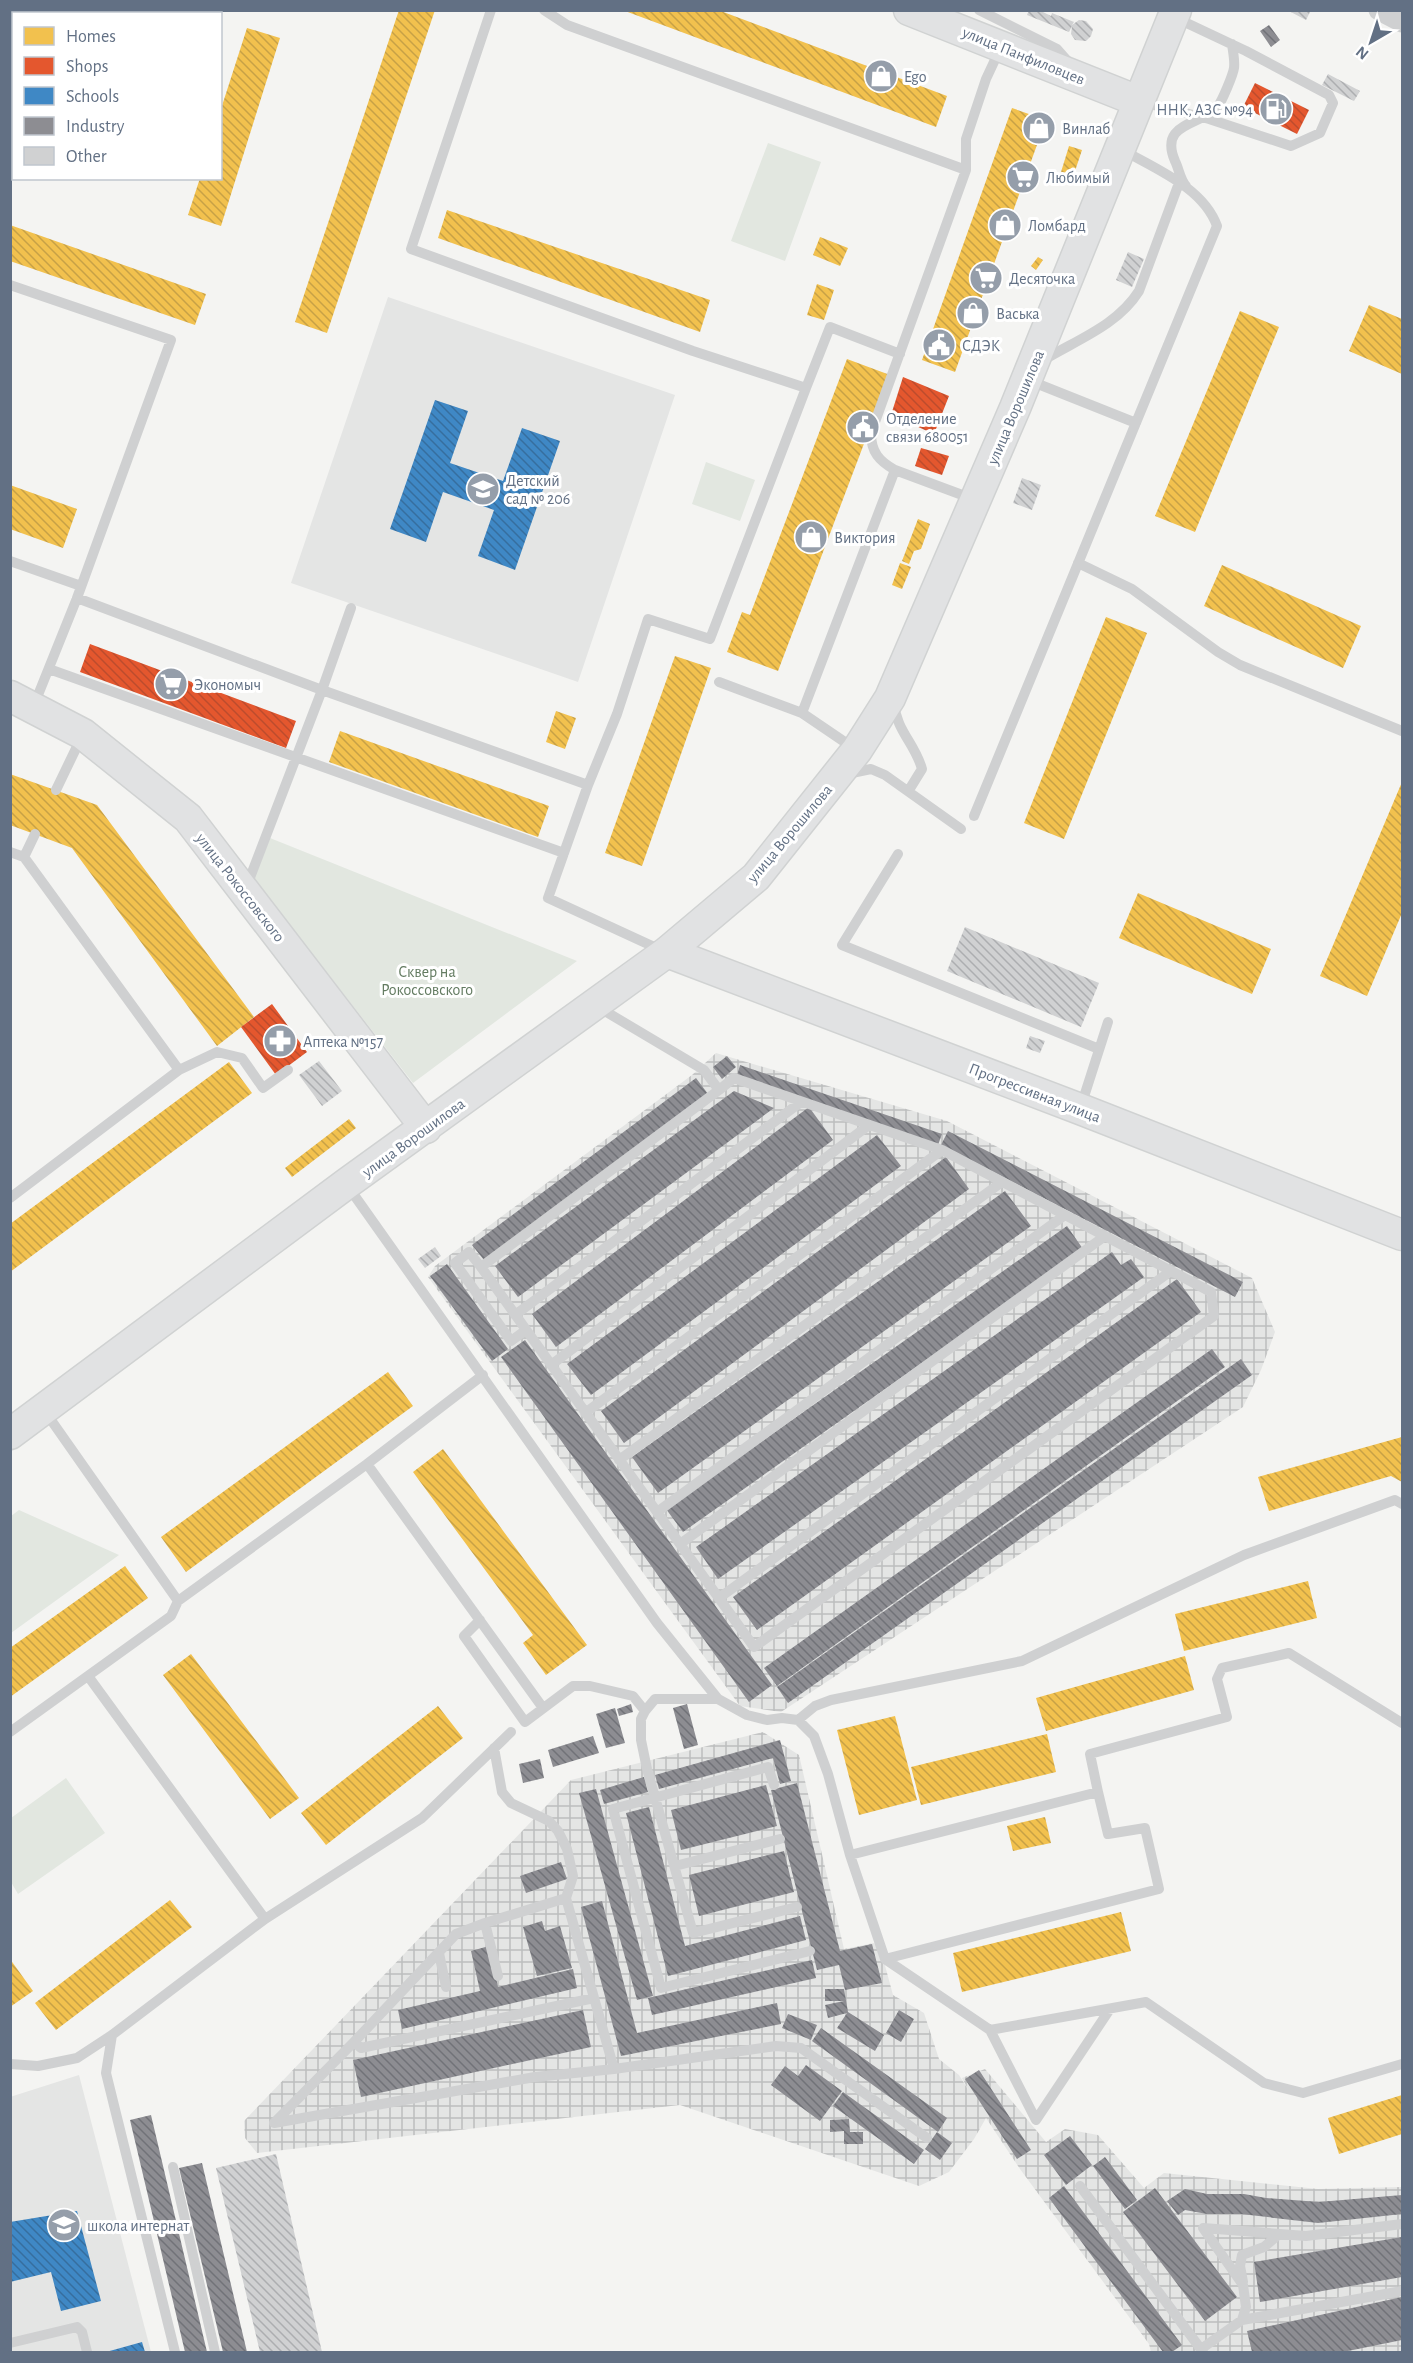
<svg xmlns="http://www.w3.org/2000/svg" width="1413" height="2363" font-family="'Alegreya Sans',sans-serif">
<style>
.built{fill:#e4e5e4}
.industrial{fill:url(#industrial-grid)}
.green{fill:#e2e7e0}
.homes{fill:url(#homes-back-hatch)}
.shops{fill:url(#shops-back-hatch)}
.schools{fill:url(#schools-back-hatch)}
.industry{fill:url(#industry-back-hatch)}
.building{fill:url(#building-back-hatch)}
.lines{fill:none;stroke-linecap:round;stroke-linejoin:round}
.secondary-casing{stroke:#d0d2d2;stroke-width:33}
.lane{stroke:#cfd0d1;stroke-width:10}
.street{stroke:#cfd0d1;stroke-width:21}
.secondary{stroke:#e1e2e3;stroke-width:30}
.labels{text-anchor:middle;stroke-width:6;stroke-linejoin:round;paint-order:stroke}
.street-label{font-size:16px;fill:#627084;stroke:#fff}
.poi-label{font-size:16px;fill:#627084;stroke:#fff;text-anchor:start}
.park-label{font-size:16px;fill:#637b61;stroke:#fff}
</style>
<defs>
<pattern id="industrial-grid" width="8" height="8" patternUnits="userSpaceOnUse" patternTransform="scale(1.5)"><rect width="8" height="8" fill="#e4e5e4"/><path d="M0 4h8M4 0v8" fill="none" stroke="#bcbebe"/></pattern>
<pattern id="homes-back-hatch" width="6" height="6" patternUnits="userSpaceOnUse" patternTransform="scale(1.5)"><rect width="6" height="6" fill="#f2c14e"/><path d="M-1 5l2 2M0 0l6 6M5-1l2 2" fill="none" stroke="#c7a146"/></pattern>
<pattern id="shops-back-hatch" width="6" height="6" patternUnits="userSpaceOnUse" patternTransform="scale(1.5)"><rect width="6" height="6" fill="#e4572e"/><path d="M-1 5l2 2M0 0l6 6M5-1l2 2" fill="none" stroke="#bc4c2d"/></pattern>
<pattern id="schools-back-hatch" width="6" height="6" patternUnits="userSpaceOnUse" patternTransform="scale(1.5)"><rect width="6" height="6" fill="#3f88c5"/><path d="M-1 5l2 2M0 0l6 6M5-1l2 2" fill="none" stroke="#366e9e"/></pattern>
<pattern id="industry-back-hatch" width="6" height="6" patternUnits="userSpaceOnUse" patternTransform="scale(1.5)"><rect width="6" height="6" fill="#8d8d92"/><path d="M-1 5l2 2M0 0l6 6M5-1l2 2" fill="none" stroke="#717278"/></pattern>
<pattern id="building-back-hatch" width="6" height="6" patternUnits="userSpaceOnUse" patternTransform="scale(1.5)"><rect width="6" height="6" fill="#d0d1d2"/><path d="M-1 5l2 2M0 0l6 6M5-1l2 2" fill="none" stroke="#acaeb0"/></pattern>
</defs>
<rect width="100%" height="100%" fill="#f4f4f2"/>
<path class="built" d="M388,297L675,395L578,682L291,583Z
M79,2075L151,2352H11L10,2097Z"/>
<path class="industrial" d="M716,1053L947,1121L1252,1278L1275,1332L1261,1370L1243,1407L781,1712L740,1706L428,1277L435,1266L692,1075Z
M763,1732L799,1755L844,1949L874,1943L880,1947L893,1995L924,2013L939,2059L959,2075L969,2091L962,2078L985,2069L1046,2142L1065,2129L1098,2135L1144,2188L1164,2173L1318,2189L1402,2187V2352H1151L1149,2344L1020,2169L986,2118L974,2139L949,2172L919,2186L680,2105L257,2153L245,2138L244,2121L571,1780Z"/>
<path class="green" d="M768,143L821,162L785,261L731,241Z
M706,462L755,480L740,521L692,504Z
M270,838L577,961L413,1083L254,879Z
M19,1510L119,1555L11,1633V1516Z
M66,1778L105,1833L18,1894L11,1882V1818Z"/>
<path class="homes" d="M78,10H116L115,14H77Z
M399,10H435L327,333L295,322Z
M718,10L947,96L936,127L625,11Z
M247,28L280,38L221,226L188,215L200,178H220V112Z
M1012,108L1046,120L955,372L922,360Z
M1069,146L1082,150L1073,177L1061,172Z
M447,210L710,300L700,332L438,238Z
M10,225L206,294L195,325L10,261Z
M820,237L848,248L840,266L813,255Z
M1038,257L1043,260L1036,270L1031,266Z
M817,284L834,290L824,320L807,315Z
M1369,305L1402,319V374L1349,351Z
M1240,311L1279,327L1195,532L1155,516Z
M847,359L890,375L778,671L727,652L742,612L750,615Z
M10,485L77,509L63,548L10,529Z
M918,519L930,524L921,549L914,551L909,564L902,561Z
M900,563L911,567L902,589L892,585Z
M1222,565L1361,626L1343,668L1204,606Z
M1106,617L1147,633L1064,839L1024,823Z
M675,656L711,668L642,866L605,853Z
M556,711L576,718L565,749L546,742Z
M340,731L549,806L538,837L329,762Z
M10,774L97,805L254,1017L217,1046L72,848L10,825Z
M1402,782V913L1367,996L1320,976Z
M1138,893L1271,949L1252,994L1119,938Z
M229,1062L252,1093L10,1272V1224Z
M349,1119L356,1128L292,1177L285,1168Z
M388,1372L413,1406L186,1572L161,1537Z
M1402,1437V1482L1391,1476L1269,1511L1258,1477Z
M443,1449L587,1645L546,1675L523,1643L533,1635L413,1472Z
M125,1566L148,1598L10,1697V1648Z
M1308,1581L1317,1618L1184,1651L1175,1614Z
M191,1654L299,1798L270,1819L163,1675Z
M1185,1656L1194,1690L1046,1731L1036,1698Z
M438,1706L463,1738L326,1845L301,1813Z
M895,1716L917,1800L859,1815L837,1730Z
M1047,1734L1056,1772L921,1805L911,1767Z
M1045,1817L1051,1843L1013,1851L1007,1826Z
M170,1900L192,1927L56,2030L35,2003Z
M1121,1912L1131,1951L962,1992L953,1953Z
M10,1959L33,1991L10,2007Z
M1402,2095V2134L1339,2154L1328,2118Z"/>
<path class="shops" d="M1255,83L1309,110L1297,134L1243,107Z
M903,377L949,396L934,434L891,415Z
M921,448L949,456L942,475L915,466Z
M90,644L296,721L286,748L80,672Z
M272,1004L307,1052L276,1075L241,1027Z"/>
<path class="schools" d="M435,400L468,411L450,463L503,481L522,428L560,441L515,570L478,556L494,510L443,492L426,542L390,529Z
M77,2211L101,2301L61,2311L51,2272L10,2282V2222Z
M142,2342L145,2352H106Z"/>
<path class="industry" d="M1269,25L1280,40L1271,47L1260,31Z
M727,1056L736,1067L722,1079L713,1067Z
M740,1065L942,1134L938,1145L737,1076Z
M696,1078L708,1094L484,1260L472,1245Z
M734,1091L774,1108L518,1297L495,1266Z
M809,1107L833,1140L556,1347L532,1314Z
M948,1131L1243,1282L1235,1297L941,1145Z
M877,1135L901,1166L591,1395L567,1364Z
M946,1157L969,1189L624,1443L601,1411Z
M1005,1191L1031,1226L658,1493L632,1457Z
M1067,1226L1083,1249L683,1532L666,1509Z
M1112,1252L1121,1265L1131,1259L1144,1277L718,1579L696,1547Z
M447,1264L508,1349L492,1361L430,1276Z
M1177,1279L1201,1312L757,1630L733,1597Z
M525,1340L772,1685L749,1702L501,1357Z
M1212,1349L1225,1367L777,1686L764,1668Z
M1241,1359L1252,1375L788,1703L777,1687Z
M631,1704L633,1712L619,1716L617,1709Z
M687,1704L698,1745L684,1749L673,1708Z
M615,1708L625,1743L606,1748L596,1714Z
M593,1736L599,1753L553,1767L548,1750Z
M780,1740L791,1781L780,1784L773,1758L659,1789L655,1775Z
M540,1759L544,1778L523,1783L519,1764Z
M644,1777L648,1792L604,1804L600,1790Z
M797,1783L840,1951L872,1944L882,1983L845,1990L839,1965L817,1970L771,1790Z
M766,1785L777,1826L681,1850L671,1810Z
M596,1789L653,1996L637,2000L579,1793Z
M649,1807L685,1946L800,1916L806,1940L668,1976L626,1813Z
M784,1851L794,1892L699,1916L689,1875Z
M561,1862L567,1879L526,1893L520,1876Z
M602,1901L637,2033L777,2003L781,2024L621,2056L581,1907Z
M542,1921L545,1931L560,1926L572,1968L537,1976L523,1927Z
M489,1946L498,1987L573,1969L577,1988L402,2029L398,2010L480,1991L471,1951Z
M812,1960L816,1978L652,2015L648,1998Z
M825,1989H844L848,2012L884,2035L875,2051L837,2028L847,2013L828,2018L825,2005L844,2001H825Z
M583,2010L591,2047L361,2097L353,2060Z
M899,2010L914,2019L901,2042L886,2033Z
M788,2014L817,2025L811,2040L782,2028Z
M821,2028L947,2118L938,2132L812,2041Z
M806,2065L842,2091L820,2121L771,2085L785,2066L798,2076Z
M979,2070L1031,2150L1017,2159L965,2079Z
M843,2092L924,2150L914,2164L833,2106Z
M151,2115L207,2352H185L130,2120Z
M849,2119L850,2132H863V2144H844V2131L830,2132V2120Z
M937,2132L952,2143L940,2160L925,2149Z
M1070,2136L1092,2165L1066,2185L1044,2155Z
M1105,2157L1137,2200L1125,2209L1093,2166Z
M202,2163L247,2352H223L179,2168Z
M1064,2186L1182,2345L1172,2352H1163L1049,2198Z
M1155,2188L1237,2297L1205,2321L1123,2212Z
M1185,2189L1207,2194H1244L1266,2198L1319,2202L1402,2195V2214L1318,2223L1241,2214H1207L1185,2210L1178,2215L1167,2201Z
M1402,2237V2277L1260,2302L1254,2262Z
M1402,2297V2340L1343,2352H1252L1247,2331Z"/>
<path class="building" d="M1029,10H1039L1051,16L1052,13L1074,22L1072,25L1079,20L1086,21L1093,29L1091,36L1086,41L1075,40L1071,34L1072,26L1069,32L1027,15Z
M1287,10H1311L1306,20Z
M1328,74L1360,91L1354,101L1322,85Z
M1128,252L1144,259L1132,287L1116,280Z
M1022,478L1041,485L1032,510L1013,503Z
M965,927L1099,983L1081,1027L947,971Z
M1030,1036L1045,1041L1040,1053L1026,1048Z
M319,1061L342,1091L322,1106L299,1075Z
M435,1247L441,1256L425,1268L418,1259Z
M276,2154L322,2352H260L216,2168Z"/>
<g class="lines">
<defs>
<path id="secondary" d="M909,10L1138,101
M10,696L83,734L188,818L426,1128
M667,952L1080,1109L1402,1235
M10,1434L346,1184L667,952L756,877L857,750L890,698L1015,408L1176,10"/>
</defs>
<use href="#secondary" class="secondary-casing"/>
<path class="lane" d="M491,10L411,249L693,351L806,388L830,327L900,354
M544,10L567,25L966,170
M979,10L1057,49L1072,66
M39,14L40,10
M212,14L213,10
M10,84L14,81
M1142,102L1209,119L1291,146L1320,133L1333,103L1329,95L1246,51L1176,18
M1186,186C1180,179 1179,169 1175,161C1158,121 1203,126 1218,106C1222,101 1233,75 1234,68C1235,61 1233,52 1232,44
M10,285L171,340L77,598
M1042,361C1076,340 1117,326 1139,291L1179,183
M1028,380L1136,423
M895,470C879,461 871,452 871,433L966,170V139L986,79L1000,49
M10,561L81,586
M1078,563L1132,589L1218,652L1240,665L1402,731
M49,669L564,853
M719,682L802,713
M894,702C896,731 915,743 922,769L909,790
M34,705L77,598L322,690L588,785
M855,749L802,713L895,470L973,499
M847,774L871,769L885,775L961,829
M56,790L82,736
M974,816L1217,226C1203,187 1155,169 1121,149
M10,852L24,857L179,1070
M898,854L842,945L1099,1049
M24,857L35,834
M246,888L322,690L351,608
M663,951L548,898L588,785L617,714L648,619L710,639L806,388
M1081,1106L1108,1022
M347,1185L657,1623L718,1699L747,1715L767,1720L782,1718L798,1720L814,1736L828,1774L850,1855L885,1959L1159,1889L1145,1828L1108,1834L1098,1792
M10,1198L179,1070L217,1052L242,1058L263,1088L288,1070
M481,1267L719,1090
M515,1315L801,1102
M526,1330L511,1341L455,1263L469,1252L481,1267C572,1394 663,1521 754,1647L1214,1316L1211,1292L942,1150L734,1078L719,1090L704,1070L598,1007
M551,1365L869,1125
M44,1410L178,1601
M585,1413L942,1150
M619,1460L1002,1182
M367,1464L543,1708
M657,1512L1065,1215
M680,1544L1105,1236
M719,1598L1171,1271
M480,1620L464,1636L525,1722L573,1686H590L633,1696L645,1711L641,1719V1740L647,1769L693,1933L797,1907
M88,1676L265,1919
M645,1711L655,1699H718
M798,1720L815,1706L831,1700L1022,1661L1244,1555L1395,1500L1402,1504
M10,1732L171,1616L178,1601L367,1464L483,1375
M494,1748L502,1792L511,1803L549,1821L558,1831L567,1849L573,1876L566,1898L614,2069L776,2046L801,2048L927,2138
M774,1785L768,1767L613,1809L661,1988L810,1951
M850,1855L1098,1792L1090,1754L1227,1717L1217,1679L1222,1668L1289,1653L1402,1723
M675,1866L780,1839
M485,1923L498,1976
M439,1953L446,1987
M885,1959L990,2030L1146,2002L1264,2083L1303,2093L1402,2064
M594,1998L361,2048L354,2042L274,2123L535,2077L614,2069
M990,2030L1036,2120L1110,2009
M112,2035L106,2073L175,2352
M354,2042L456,1934L485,1923L566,1898
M10,2064L38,2066L77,2058L112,2035L265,1919L422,1818L511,1732
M173,2167L215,2352
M1080,2186L1203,2352
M1243,2282L1240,2266L1242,2255L1264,2247L1278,2235
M1242,2320L1246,2307L1243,2285L1203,2228L1306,2236L1402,2224
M10,2343L77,2327L82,2332L87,2352
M1201,2349L1242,2320L1402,2291"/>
<path class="street" d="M1379,10L1402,22"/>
<use href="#secondary" class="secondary"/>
</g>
<defs>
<symbol id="shop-disc" viewBox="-11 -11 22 22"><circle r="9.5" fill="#959eaa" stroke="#fff"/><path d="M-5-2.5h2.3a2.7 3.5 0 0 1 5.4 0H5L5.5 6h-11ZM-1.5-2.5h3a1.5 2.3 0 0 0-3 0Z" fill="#fff"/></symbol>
<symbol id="fuel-disc" viewBox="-11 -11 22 22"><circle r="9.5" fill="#959eaa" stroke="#fff"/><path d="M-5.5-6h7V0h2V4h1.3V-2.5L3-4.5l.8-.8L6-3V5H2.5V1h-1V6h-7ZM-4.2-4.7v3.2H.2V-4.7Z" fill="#fff"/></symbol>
<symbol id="supermarket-disc" viewBox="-11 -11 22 22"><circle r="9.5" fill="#959eaa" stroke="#fff"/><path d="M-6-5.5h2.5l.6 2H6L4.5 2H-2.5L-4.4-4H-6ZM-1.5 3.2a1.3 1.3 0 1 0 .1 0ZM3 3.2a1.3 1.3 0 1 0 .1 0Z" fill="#fff"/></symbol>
<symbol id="civic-disc" viewBox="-11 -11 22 22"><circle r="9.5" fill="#959eaa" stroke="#fff"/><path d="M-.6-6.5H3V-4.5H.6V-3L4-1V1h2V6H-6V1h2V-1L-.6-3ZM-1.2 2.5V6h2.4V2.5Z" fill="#fff"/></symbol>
<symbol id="school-disc" viewBox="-11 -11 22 22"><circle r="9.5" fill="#959eaa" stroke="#fff"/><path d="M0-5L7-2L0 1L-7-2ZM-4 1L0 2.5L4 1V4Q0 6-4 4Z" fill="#fff"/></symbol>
<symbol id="pharmacy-disc" viewBox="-11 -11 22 22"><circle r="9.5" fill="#959eaa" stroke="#fff"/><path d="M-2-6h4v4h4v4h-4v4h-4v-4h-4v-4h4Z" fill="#fff"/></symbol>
</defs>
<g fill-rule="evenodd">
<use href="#shop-disc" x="862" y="57" width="38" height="38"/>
<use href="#fuel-disc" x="1257" y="90" width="38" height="38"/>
<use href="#shop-disc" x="1020" y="109" width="38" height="38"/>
<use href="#supermarket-disc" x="1004" y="158" width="38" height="38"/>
<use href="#shop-disc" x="986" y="206" width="38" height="38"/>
<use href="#supermarket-disc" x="967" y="259" width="38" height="38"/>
<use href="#shop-disc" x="954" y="294" width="38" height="38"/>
<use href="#civic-disc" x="920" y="326" width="38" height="38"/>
<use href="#civic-disc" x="844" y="408" width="38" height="38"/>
<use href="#school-disc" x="464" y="470" width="38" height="38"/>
<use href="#shop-disc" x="792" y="518" width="38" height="38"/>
<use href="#supermarket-disc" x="152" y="665" width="38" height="38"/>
<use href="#pharmacy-disc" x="261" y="1022" width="38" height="38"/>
<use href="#school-disc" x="45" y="2206" width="38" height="38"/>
</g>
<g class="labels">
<g class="street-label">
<text transform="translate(1024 55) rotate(22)" y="6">улица Панфиловцев</text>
<text transform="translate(1015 407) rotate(-67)" y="6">улица Ворошилова</text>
<text transform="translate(789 833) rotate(-50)" y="6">улица Ворошилова</text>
<text transform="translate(241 887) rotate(52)" y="6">улица Рокоссовского</text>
<text transform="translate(1035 1092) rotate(21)" y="6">Прогрессивная улица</text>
<text transform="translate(413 1137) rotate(-36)" y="6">улица Ворошилова</text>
</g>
<g class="poi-label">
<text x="904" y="82">Ego</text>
<text x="1253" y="115" text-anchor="end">ННК, АЗС №94</text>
<text x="1062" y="134">Винлаб</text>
<text x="1046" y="183">Любимый</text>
<text x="1028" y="231">Ломбард</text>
<text x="1009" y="284">Десяточка</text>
<text x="996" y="319">Васька</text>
<text x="962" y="351">СДЭК</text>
<text x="886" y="424">Отделение<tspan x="886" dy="18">связи 680051</tspan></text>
<text x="506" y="486">Детский<tspan x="506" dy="18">сад № 206</tspan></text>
<text x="834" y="543">Виктория</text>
<text x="194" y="690">Экономыч</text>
<text x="303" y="1047">Аптека №157</text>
<text x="87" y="2231">школа интернат</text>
</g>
<g class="park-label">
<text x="427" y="977">Сквер на<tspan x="427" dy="18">Рокоссовского</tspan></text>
</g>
</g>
<rect width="1413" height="2363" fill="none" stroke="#627084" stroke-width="24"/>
<rect x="12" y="12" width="210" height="168" fill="#ffffff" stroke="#c0c6ce" stroke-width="1.5"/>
<rect x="24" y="27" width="30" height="18" fill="#f2c14e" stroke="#c0c6ce" stroke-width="1.5"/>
<text x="66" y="42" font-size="18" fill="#627084">Homes</text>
<rect x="24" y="57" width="30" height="18" fill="#e4572e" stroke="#c0c6ce" stroke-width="1.5"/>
<text x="66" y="72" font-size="18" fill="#627084">Shops</text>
<rect x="24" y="87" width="30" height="18" fill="#3f88c5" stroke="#c0c6ce" stroke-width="1.5"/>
<text x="66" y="102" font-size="18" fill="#627084">Schools</text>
<rect x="24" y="117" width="30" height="18" fill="#8d8d92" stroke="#c0c6ce" stroke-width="1.5"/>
<text x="66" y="132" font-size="18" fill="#627084">Industry</text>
<rect x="24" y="147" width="30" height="18" fill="#d0d1d2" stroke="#c0c6ce" stroke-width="1.5"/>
<text x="66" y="162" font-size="18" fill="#627084">Other</text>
<g transform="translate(1371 42) rotate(219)" stroke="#ffffff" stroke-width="4.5" paint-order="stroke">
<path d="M0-4.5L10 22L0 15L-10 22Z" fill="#627084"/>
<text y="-9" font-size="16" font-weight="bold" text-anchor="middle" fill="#627084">N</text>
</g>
</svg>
